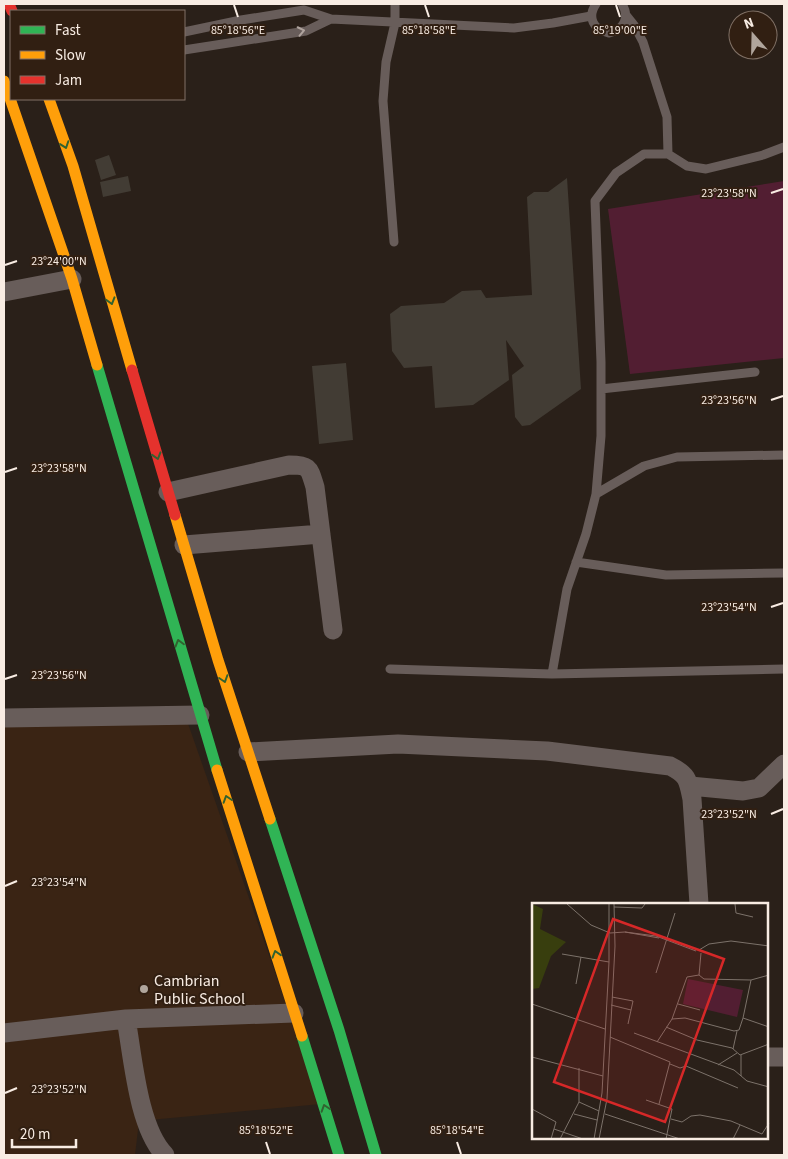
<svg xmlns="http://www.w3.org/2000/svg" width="788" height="1159" font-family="'Source Sans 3',sans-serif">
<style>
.built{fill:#3a2414}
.green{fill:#521e32}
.building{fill:#423c34}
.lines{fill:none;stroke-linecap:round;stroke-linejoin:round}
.lane{stroke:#685d5a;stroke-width:9}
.street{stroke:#685d5a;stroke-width:19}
.fast{stroke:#30b455;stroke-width:11}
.slow{stroke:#ff9f0a;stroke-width:11}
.jam{stroke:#e5322d;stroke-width:11}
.oneway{stroke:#b0a49e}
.oneway2{stroke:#316230}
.ticks{fill:none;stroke:#f8ece3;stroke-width:2}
.poi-dot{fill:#b0a59c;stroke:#311f12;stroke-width:2}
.labels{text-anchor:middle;stroke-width:4;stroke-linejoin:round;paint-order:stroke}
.poi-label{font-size:16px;fill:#f8ece3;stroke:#311f12;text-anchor:start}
.inset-road{fill:none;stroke:#7c726a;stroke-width:1}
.view{fill:#d62828;fill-opacity:0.15;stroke:#d62828;stroke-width:2.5}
.inset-edge{fill:none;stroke:#f8ece3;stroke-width:2.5}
.ticks-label{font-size:12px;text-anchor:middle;fill:#f8ece3;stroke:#311f12;stroke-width:4;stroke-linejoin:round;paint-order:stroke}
</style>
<rect width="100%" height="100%" fill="#2a2019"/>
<path class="built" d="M185,715L321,1104L139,1121L135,1155H4V717Z"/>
<path class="green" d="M784,181V358L630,374L608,209Z"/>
<path class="building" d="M109,155L116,175L101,180L95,160Z
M128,176L131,191L103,197L100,182Z
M567,178L581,389L530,425L522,426L515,417L512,375L524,366L506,340L509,380L473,405L435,408L432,366L404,368L392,351L390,314L401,306L444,303L462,291L481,290L486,298L532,295L527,197L534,192H548Z
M346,363L353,440L319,444L312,366Z"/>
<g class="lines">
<path class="lane" d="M596,4C587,17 593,30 609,33C624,30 630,17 622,4
M626,15L634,25L643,42L667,117L668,154L687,166L706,169L763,155L784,147
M184,32L241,20L304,10L331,19L514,28L553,23L591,16
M184,50L306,31L331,19
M394,242L383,101L386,62L395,23V4
M601,389L755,372
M596,494L644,466L677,457L784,455
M576,562L666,575L784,573
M390,669L552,674L784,669
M552,674L567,589L586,534L596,494L601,436V362L595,201L616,173L644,154H668"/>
<path class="street" d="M4,292L72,279
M168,492L289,465C310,465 309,468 315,487L333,630
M184,545L321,534
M4,718L200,715
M248,752L398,744L547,751L670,766C688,775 688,780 692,799L699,904
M690,786L743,791L759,788L784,764
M126,1019C133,1057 138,1128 165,1155
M4,1033L126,1019L294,1013
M767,1057H784"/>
<path class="fast" d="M97,365L217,770
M270,819L339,1030L376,1155
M302,1036L339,1155"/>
<path class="slow" d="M4,81L72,279L97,365
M49,99L73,166L132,370
M175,515L218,660L270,819
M217,770L302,1036"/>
<path class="jam" d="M9,4L12,11
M132,370L175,515"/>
</g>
<defs><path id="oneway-chevron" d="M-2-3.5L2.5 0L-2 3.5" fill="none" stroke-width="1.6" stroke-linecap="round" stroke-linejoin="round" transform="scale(1.25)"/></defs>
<use class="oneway" href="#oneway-chevron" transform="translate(301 31) rotate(-12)"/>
<g class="oneway2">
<use href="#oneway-chevron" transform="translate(65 145) rotate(71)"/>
<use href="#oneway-chevron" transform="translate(111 301) rotate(74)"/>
<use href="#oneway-chevron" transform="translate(157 456) rotate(73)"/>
<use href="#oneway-chevron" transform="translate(179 643) rotate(-106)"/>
<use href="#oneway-chevron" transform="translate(224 679) rotate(72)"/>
<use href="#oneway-chevron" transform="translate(227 799) rotate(-108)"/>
<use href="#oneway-chevron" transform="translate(276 954) rotate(-107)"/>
<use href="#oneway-chevron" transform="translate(325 1108) rotate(-108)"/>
</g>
<path class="ticks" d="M234,5L238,17M425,5L429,17M616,5L620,17M771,193L783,189M5,265L17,261M771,400L783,396M5,472L17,468M771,607L783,603M5,679L17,675M771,814L783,809M5,886L17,881M5,1093L17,1088M266,1142L270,1154M457,1142L461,1154"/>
<circle class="poi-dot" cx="144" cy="989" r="5"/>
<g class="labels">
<g class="poi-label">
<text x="154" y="986">Cambrian<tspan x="154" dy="18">Public School</tspan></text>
</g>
</g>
<g transform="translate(532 903)">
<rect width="236" height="236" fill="#2a2019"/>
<path d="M156,76L211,87L205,114L151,101Z" fill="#521e32"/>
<path d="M0,1L11,6L8,26L34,39L19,53L7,85L0,86Z" fill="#383e0e"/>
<path class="inset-road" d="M35,1L59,22L78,30L93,29M203,1L204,10L221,14M82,4L110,5L113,1M127,35L93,29L124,33L164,48M167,47L177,41L199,38L237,43M169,50L167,72L172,76L219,77L237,72M30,51L77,59M124,70L143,10M44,81L49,54M80,94L101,98L96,121M0,101L73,126M146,101L168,107M79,102L99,107M211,115L219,77M140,116L153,115L202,128L207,127L211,115L237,124M134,124L165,137L200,145L208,152L237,141M102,130L202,167L215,178L237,184M78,134L138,159L127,201M125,139L140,116L155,74L167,72M201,146L205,128M209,152V173M0,154L71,173M138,161L148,165L154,163L206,185M186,162L205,150M114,197L140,206L134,236M47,199L67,208M0,206L24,219L19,236M42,211L65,217M73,211L148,236M139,216L150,219L159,213L168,212L199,218L230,231L237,220M22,226L51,236M28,236L47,199V165M62,236L70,190L77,59V1M67,236L75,196L83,43L82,1M201,236L208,222"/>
<path class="view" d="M81,16L192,56L133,219L22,179Z"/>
<rect width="236" height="236" class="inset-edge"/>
</g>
<g class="ticks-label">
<text x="429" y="34">85°18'58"E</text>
<text x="620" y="34">85°19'00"E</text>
<text x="238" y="34">85°18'56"E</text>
<text x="729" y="197">23°23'58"N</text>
<text x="59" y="265">23°24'00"N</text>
<text x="729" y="404">23°23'56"N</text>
<text x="59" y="472">23°23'58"N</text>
<text x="729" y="611">23°23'54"N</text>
<text x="59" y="679">23°23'56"N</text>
<text x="729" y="818">23°23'52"N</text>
<text x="59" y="886">23°23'54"N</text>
<text x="59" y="1093">23°23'52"N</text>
<text x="266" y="1134">85°18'52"E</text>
<text x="457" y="1134">85°18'54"E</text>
</g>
<rect width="788" height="1159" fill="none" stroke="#f8ece3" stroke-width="10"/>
<rect x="10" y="10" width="175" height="90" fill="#311f12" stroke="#817166"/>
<rect x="20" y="26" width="25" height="8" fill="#30b455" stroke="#817166"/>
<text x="55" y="35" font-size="15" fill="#f8ece3">Fast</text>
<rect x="20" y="51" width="25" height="8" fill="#ff9f0a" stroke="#817166"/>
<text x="55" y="60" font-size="15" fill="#f8ece3">Slow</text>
<rect x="20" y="76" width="25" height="8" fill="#e5322d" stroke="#817166"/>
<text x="55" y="85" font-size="15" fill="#f8ece3">Jam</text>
<g transform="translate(753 35) rotate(340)"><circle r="24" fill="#311f12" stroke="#817166"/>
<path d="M0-4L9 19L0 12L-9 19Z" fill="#b0a59c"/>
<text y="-8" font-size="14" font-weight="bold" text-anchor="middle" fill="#f8ece3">N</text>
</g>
<path d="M12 1139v8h64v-8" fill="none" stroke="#f8ece3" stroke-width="2.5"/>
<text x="20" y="1139" font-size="15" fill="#f8ece3" stroke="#311f12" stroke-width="4" paint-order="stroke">20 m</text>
</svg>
